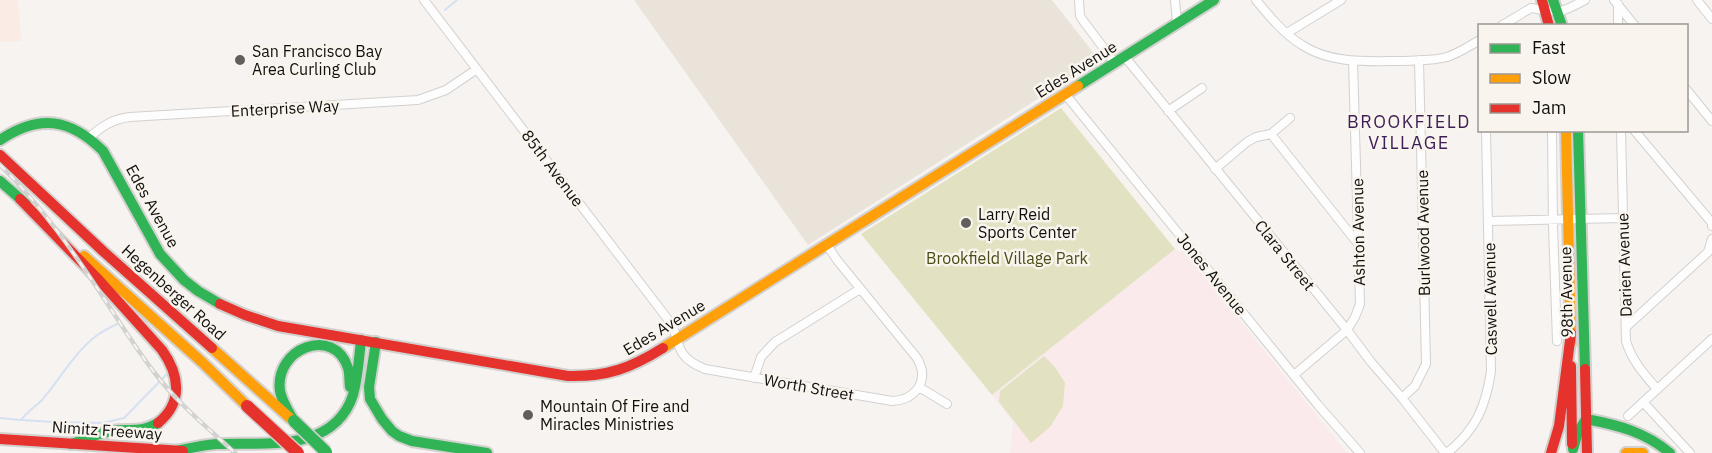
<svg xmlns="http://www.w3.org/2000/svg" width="1712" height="453" font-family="'IBM Plex Sans',sans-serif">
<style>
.commercial{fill:#faebe4}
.built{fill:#eae3da}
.education{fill:#faeaec}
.green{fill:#e2e2c2}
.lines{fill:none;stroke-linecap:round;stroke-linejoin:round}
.stream{stroke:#d5e1f1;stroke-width:2}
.street-casing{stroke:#d3d1cf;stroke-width:10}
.fast-casing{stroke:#d3d1cf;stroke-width:14}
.slow-casing{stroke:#d3d1cf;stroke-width:14}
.jam-casing{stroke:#d3d1cf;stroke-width:14}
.street{stroke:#fefdfd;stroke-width:8}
.fast{stroke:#30b455;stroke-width:10}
.slow{stroke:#ff9f0a;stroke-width:10}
.jam{stroke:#e5322d;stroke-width:10}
.rail-casing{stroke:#d2d2d1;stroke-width:4.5}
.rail{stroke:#f9f4ed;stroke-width:2;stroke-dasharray:7;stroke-linecap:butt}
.fast-bridge-casing{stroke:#d3d1cf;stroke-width:15;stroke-linecap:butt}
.jam-bridge-casing{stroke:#d3d1cf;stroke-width:15;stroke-linecap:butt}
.fast-bridge{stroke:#30b455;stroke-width:12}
.jam-bridge{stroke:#e5322d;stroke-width:12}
.poi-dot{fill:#605f5c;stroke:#f9f4ed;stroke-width:2}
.labels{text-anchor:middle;stroke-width:5;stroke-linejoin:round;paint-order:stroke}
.poi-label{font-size:16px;fill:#100f0c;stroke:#f9f4ed;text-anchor:start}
.street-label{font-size:16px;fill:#100f0c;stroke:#f9f4ed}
.park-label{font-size:16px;fill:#4b4e13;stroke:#f9f4ed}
.neighbourhood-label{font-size:18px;letter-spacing:1.5px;fill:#3d1f58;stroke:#f9f4ed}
</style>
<rect width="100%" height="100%" fill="#f6f3f0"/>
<path class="commercial" d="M0,0H18L21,41L0,42Z"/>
<path class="built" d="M634,0H1052L1099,60L808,245Z"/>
<path class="education" d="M1175,249L1178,251H1184L1347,453H1010L1013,422L992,395Z"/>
<path class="green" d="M1061,108L1175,249L992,395L861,234Z
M1044,356L1055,367L1065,383L1063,406L1050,427L1031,443L999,402L1000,391Z"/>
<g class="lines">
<path class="stream" d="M445,10L457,0
M0,418L21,420C27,412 35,407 42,400C60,379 74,353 96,336C104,330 113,326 121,322
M21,420L54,422L103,423L124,418L166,375"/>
<defs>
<path id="street" d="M424,0L673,326C679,349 680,359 705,369L892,401C905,400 911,397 919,387L947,404
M1079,0L1080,16L1084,22L1115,63
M1175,0L1177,23
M1256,0C1269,16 1284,34 1302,45C1331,64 1367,61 1401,61C1415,60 1433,61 1447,57C1459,53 1469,46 1480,40
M1614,0L1635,26
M1697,0L1712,19
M1618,4V26
M1501,26L1531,8C1560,13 1559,14 1585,0
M1287,33L1341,0
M1125,57L1347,330L1371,362L1402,398L1445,453
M1686,89L1712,121
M1065,94L1318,405L1360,453
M1168,111L1202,88
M1552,130L1553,226L1557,341
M1621,130L1626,341C1632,361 1644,374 1657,389
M1634,130L1712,223V226
M1271,134L1359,245
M90,137C102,126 113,119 130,117L418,100L446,90L477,69
M1215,169L1247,142L1256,137L1271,134L1290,118
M1489,221L1622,218
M827,245L837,260L917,358C923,369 924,376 919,387
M1626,327L1708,252L1712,239
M1294,375L1347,330L1355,317L1360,304L1353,61
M754,378L761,357L775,342L860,289
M1402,398L1415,386L1426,364L1419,60
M1643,402L1690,453
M1628,416L1712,339
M1447,453C1476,430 1486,406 1491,371L1486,130"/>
<path id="fast" d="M1553,0L1562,26
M1078,86L1214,0
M1578,130L1585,369
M0,140C39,114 70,118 103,151L160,254L184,280L198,291L220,304
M0,181L26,204
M376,342L369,387L370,399L382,419L392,431L399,436L412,441L487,453
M294,421C289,412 282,402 280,391C274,348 334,325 348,368C350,374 349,381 350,387
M71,444C84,440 98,433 112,431C131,428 138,434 158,423
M1573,449L1578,432L1586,419C1618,425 1645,432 1670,453
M176,451C190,448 203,445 217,444C266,442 334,453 353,395C358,377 359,358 361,340"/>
<path id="slow" d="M1566,130L1571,342
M84,256L203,363L247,406
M212,348L290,418
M663,348L1078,86
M1626,453H1643"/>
<path id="jam" d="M1542,0L1549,26
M0,155L104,252L212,348
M20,199L99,280L162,350C179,374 184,402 158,423
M220,304L245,315L278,326L568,376C607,377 631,368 663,348
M1571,366L1572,444
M1585,369L1587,453
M0,439L183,451
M1551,453L1559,426L1571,333"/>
</defs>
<use href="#street" class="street-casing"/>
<use href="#fast" class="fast-casing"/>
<use href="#slow" class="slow-casing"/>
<use href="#jam" class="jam-casing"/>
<use href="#street" class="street"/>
<use href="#fast" class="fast"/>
<use href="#slow" class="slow"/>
<use href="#jam" class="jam"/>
<defs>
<path id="rail" d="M0,165C42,206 75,254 107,303C122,326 137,350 154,372C177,403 207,427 235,453"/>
</defs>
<use href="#rail" class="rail-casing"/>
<use href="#rail" class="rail"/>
<defs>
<path id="fast-bridge" d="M294,421L326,452"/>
<path id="jam-bridge" d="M247,406L298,453"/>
</defs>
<use href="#fast-bridge" class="fast-bridge-casing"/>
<use href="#jam-bridge" class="jam-bridge-casing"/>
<use href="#fast-bridge" class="fast-bridge"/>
<use href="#jam-bridge" class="jam-bridge"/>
</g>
<g class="poi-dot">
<circle cx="240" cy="60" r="6"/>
<circle cx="966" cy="223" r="6"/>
<circle cx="528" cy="415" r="6"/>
</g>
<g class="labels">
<g class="poi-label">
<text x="252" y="57">San Francisco Bay<tspan x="252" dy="18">Area Curling Club</tspan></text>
<text x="978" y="220">Larry Reid<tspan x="978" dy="18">Sports Center</tspan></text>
<text x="540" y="412">Mountain Of Fire and<tspan x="540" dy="18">Miracles Ministries</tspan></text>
</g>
<g class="street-label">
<text transform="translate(1076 69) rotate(-32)" y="6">Edes Avenue</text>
<text transform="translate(285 108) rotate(-3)" y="6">Enterprise Way</text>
<text transform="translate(553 168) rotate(53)" y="6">85th Avenue</text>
<text transform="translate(153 206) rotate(61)" y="6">Edes Avenue</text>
<text transform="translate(1358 232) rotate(-91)" y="6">Ashton Avenue</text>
<text transform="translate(1423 233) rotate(-91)" y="6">Burlwood Avenue</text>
<text transform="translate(1285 255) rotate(51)" y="6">Clara Street</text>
<text transform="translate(1624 265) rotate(-92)" y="6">Darien Avenue</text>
<text transform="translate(1212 274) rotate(51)" y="6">Jones Avenue</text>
<text transform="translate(174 292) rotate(42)" y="6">Hegenberger Road</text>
<text transform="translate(1566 292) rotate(-91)" y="6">98th Avenue</text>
<text transform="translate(1490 299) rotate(-91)" y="6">Caswell Avenue</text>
<text transform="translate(664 327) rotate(-31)" y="6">Edes Avenue</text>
<text transform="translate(809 387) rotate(10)" y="6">Worth Street</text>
<text transform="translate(107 430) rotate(4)" y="6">Nimitz Freeway</text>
</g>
<g class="park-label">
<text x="1007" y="264">Brookfield Village Park</text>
</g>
<g class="neighbourhood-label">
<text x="1409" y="128">BROOKFIELD<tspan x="1409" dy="21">VILLAGE</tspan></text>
</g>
</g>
<rect x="1478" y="24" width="210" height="108" fill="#f9f4ed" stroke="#9c9893" stroke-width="1.5"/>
<rect x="1490" y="44" width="30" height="9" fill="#30b455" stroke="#9c9893" stroke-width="1.5"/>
<text x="1532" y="54" font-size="18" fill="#100f0c">Fast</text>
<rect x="1490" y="74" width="30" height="9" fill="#ff9f0a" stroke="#9c9893" stroke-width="1.5"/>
<text x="1532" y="84" font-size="18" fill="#100f0c">Slow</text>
<rect x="1490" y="104" width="30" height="9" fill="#e5322d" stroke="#9c9893" stroke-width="1.5"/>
<text x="1532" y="114" font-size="18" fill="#100f0c">Jam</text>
</svg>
